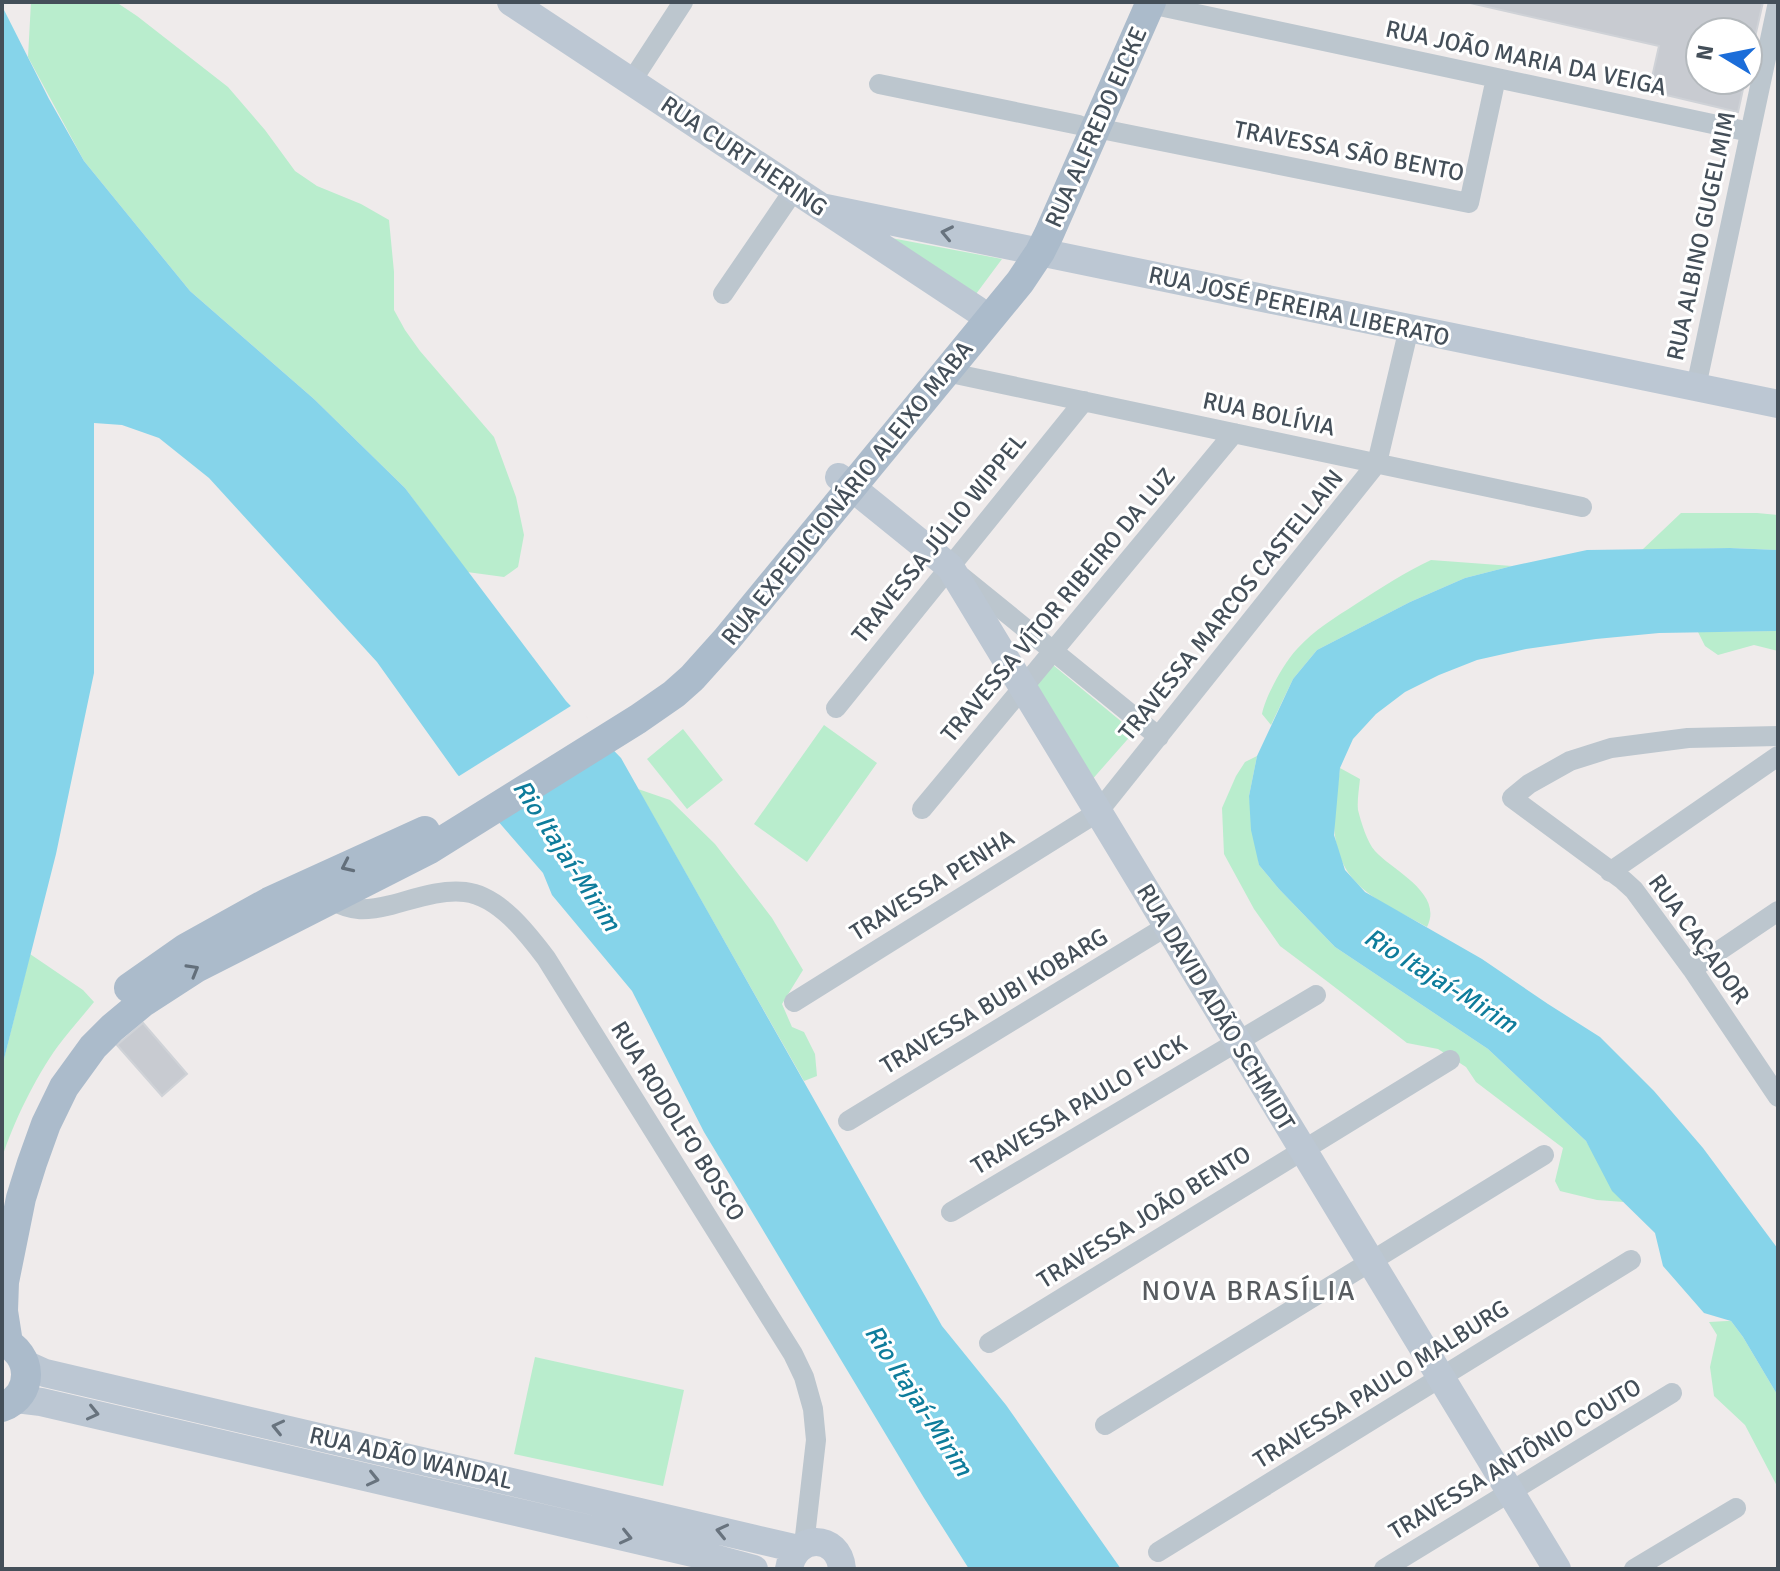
<svg xmlns="http://www.w3.org/2000/svg" width="1780" height="1571" font-family="Signika,sans-serif">
<style>
.green{fill:#b9edcd}
.water{fill:#86d4ea}
.pier{fill:#efebeb}
.building{fill:#c8cbd1;stroke:#cfd2d7;stroke-width:2}
.lines{fill:none;stroke-linecap:round;stroke-linejoin:round}
.street{stroke:#bcc6ce;stroke-width:20}
.secondary{stroke:#bcc7d3;stroke-width:28}
.primary{stroke:#abbbcb;stroke-width:30}
.oneway{stroke:#68737e}
.oneway2{stroke:#636f7b}
.labels{text-anchor:middle;stroke-width:6;stroke-linejoin:round;paint-order:stroke}
.street-label{font-size:24px;fill:#444f59;stroke:#fff}
.water-label{font-size:26px;font-style:italic;fill:#0e7c9b;stroke:#fff}
.quarter-label{font-size:28px;letter-spacing:2px;fill:#585c60;stroke:#fff}
</style>
<rect width="100%" height="100%" fill="#efebeb"/>
<path class="green" d="M31,2H116L137,16L228,87L265,130L295,171L317,186L361,204L389,220L394,272V310L405,330L420,351L494,437L516,497L524,535L518,567L504,577L467,572L405,488L314,399L190,291L84,161L28,57Z
M886,237L1002,259L976,294Z
M1681,513H1757L1778,515V550L1730,548L1642,550Z
M1431,560L1512,566L1465,578L1410,602L1317,650L1293,679L1271,725L1262,714C1266,695 1284,663 1297,649C1314,630 1336,617 1356,604C1381,588 1405,572 1431,560Z
M1778,631V651L1754,645L1718,655L1705,646L1698,632Z
M1053,665L1134,732L1090,782L1032,690Z
M824,725L877,763L807,862L754,824Z
M683,729L723,780L687,809L647,759Z
M1257,756L1249,796L1259,865L1279,889L1335,947L1488,1049L1586,1141L1624,1202L1597,1200L1560,1191L1555,1181L1563,1148L1476,1082L1466,1067L1438,1049L1407,1043L1328,982L1280,946L1254,909L1224,854L1222,808L1236,776L1245,762Z
M1340,768L1360,779C1359,789 1357,801 1358,810C1361,822 1367,842 1375,851C1393,871 1444,893 1427,927C1385,903 1342,890 1335,836C1332,820 1338,786 1340,768Z
M638,789L670,800L715,844L772,918L803,970L782,1004L792,1027L804,1032L815,1054L817,1076L804,1081Z
M30,954L83,990L94,1002C82,1017 69,1031 58,1046C36,1076 13,1123 2,1158V1067Z
M1727,1321H1731L1743,1337L1778,1396V1488L1745,1425L1714,1396L1710,1367L1717,1335L1709,1322Z
M535,1357L684,1390L663,1486L514,1454Z"/>
<path class="water" d="M2,6L49,99L84,161L190,291L314,399L405,488L566,701L621,758L942,1326L1006,1405L1121,1569H969L924,1498L704,1132L632,991L552,895L543,873L457,774L377,662L209,478L159,438L122,425L94,423V673L56,854L2,1067Z
M1730,548L1778,550V631L1659,633L1596,639L1526,649L1477,660L1439,675L1405,692L1376,714L1353,739L1340,768L1334,835L1345,870L1365,892L1482,959L1548,1004L1600,1037L1654,1091L1703,1148L1778,1249V1396L1743,1337L1731,1321L1704,1313L1663,1266L1655,1233L1612,1191L1586,1141L1488,1049L1335,947L1279,889L1259,865L1251,830L1249,796L1257,756L1293,679L1317,650L1410,602L1465,578L1512,566L1587,550Z"/>
<path class="pier" d="M574,704L616,747L494,823L456,778Z"/>
<path class="building" d="M1466,2H1763L1748,68V32H1700V80H1745L1738,112L1649,91L1659,46Z
M143,1023L187,1074L162,1096L117,1045Z"/>
<g class="lines">
<path class="street" d="M1150,4L1750,132
M631,82L683,2
M879,84L1079,125
M1096,128L1469,203L1496,78
M723,294L794,190
M946,372L1582,507
M1696,387L1778,2
M962,577L1159,737
M836,708L1084,401
M1778,736L1688,738L1611,748L1570,761L1529,784L1512,798L1623,880L1634,890L1692,969L1778,1097
M922,809L1234,433
M1610,872L1778,756
M331,900C353,912 366,911 391,905C414,899 441,889 465,892C499,896 527,933 546,958L793,1354L804,1377L813,1409L816,1440L804,1545
M1692,969L1778,911
M794,1002L1098,812L1377,463L1409,328
M848,1121L1167,926
M951,1212L1316,995
M989,1343L1450,1060
M1105,1425L1544,1155
M1158,1552L1631,1260
M1384,1569L1672,1393
M1634,1569L1736,1508"/>
<path class="secondary" d="M511,2L977,310
M821,207L1778,404
M839,477L950,567L1557,1569
M25,1364L45,1373L798,1549
M16,1399L41,1402L706,1556L754,1569
M789,1569C794,1533 839,1533 842,1569"/>
<path class="primary" d="M129,988L186,948L269,902L425,831
M2,1341C33,1353 35,1395 2,1407
M8,1343L3,1311L4,1282L21,1198L32,1163L46,1124L64,1087L93,1047L112,1028L142,1003L196,968L428,850L638,719L674,694L692,678L727,639L1020,282L1040,252L1049,234L1151,2"/>
</g>
<defs><path id="oneway-chevron" d="M-2-3.5L2.5 0L-2 3.5" fill="none" stroke-width="1.6" stroke-linecap="round" stroke-linejoin="round" transform="scale(2)"/></defs>
<g class="oneway">
<use href="#oneway-chevron" transform="translate(947 233) rotate(-168)"/>
<use href="#oneway-chevron" transform="translate(93 1413) rotate(13)"/>
<use href="#oneway-chevron" transform="translate(278 1427) rotate(-167)"/>
<use href="#oneway-chevron" transform="translate(373 1479) rotate(13)"/>
<use href="#oneway-chevron" transform="translate(722 1531) rotate(-167)"/>
<use href="#oneway-chevron" transform="translate(626 1537) rotate(13)"/>
</g>
<g class="oneway2">
<use href="#oneway-chevron" transform="translate(347 866) rotate(155)"/>
<use href="#oneway-chevron" transform="translate(193 970) rotate(-30)"/>
</g>
<g class="labels">
<g class="street-label">
<text transform="translate(1526 58) rotate(12)" y="8">RUA JOÃO MARIA DA VEIGA</text>
<text transform="translate(1096 127) rotate(-66)" y="8">RUA ALFREDO EICKE</text>
<text transform="translate(1349 151) rotate(11)" y="8">TRAVESSA SÃO BENTO</text>
<text transform="translate(744 156) rotate(34)" y="8">RUA CURT HERING</text>
<text transform="translate(1701 236) rotate(-78)" y="8">RUA ALBINO GUGELMIM</text>
<text transform="translate(1299 306) rotate(12)" y="8">RUA JOSÉ PEREIRA LIBERATO</text>
<text transform="translate(1269 414) rotate(12)" y="8">RUA BOLÍVIA</text>
<text transform="translate(847 493) rotate(-51)" y="8">RUA EXPEDICIONÁRIO ALEIXO MABA</text>
<text transform="translate(939 538) rotate(-51)" y="8">TRAVESSA JÚLIO WIPPEL</text>
<text transform="translate(1058 605) rotate(-50)" y="8">TRAVESSA VÍTOR RIBEIRO DA LUZ</text>
<text transform="translate(1231 605) rotate(-51)" y="8">TRAVESSA MARCOS CASTELLAIN</text>
<text transform="translate(932 885) rotate(-32)" y="8">TRAVESSA PENHA</text>
<text transform="translate(1699 939) rotate(54)" y="8">RUA CAÇADOR</text>
<text transform="translate(994 1001) rotate(-31)" y="8">TRAVESSA BUBI KOBARG</text>
<text transform="translate(1216 1007) rotate(59)" y="8">RUA DAVID ADÃO SCHMIDT</text>
<text transform="translate(1079 1105) rotate(-31)" y="8">TRAVESSA PAULO FUCK</text>
<text transform="translate(678 1121) rotate(58)" y="8">RUA RODOLFO BOSCO</text>
<text transform="translate(1144 1217) rotate(-32)" y="8">TRAVESSA JOÃO BENTO</text>
<text transform="translate(1381 1384) rotate(-32)" y="8">TRAVESSA PAULO MALBURG</text>
<text transform="translate(411 1458) rotate(13)" y="8">RUA ADÃO WANDAL</text>
<text transform="translate(1515 1459) rotate(-31)" y="8">TRAVESSA ANTÔNIO COUTO</text>
</g>
<g class="water-label">
<text transform="translate(567 855) rotate(57)" y="9">Rio Itajaí-Mirim</text>
<text transform="translate(1441 980) rotate(32)" y="9">Rio Itajaí-Mirim</text>
<text transform="translate(919 1400) rotate(57)" y="9">Rio Itajaí-Mirim</text>
</g>
<g class="quarter-label">
<text x="1249" y="1300">NOVA BRASÍLIA</text>
</g>
</g>
<rect width="1780" height="1571" fill="none" stroke="#444f59" stroke-width="8"/>
<g transform="translate(1724 56) rotate(280)"><circle r="38" fill="#ffffff" stroke="#b4b9bd" stroke-width="2"/>
<path d="M0-6L14 30L0 20L-14 30Z" fill="#1b6dd9"/>
<text y="-12" font-size="22" font-weight="bold" text-anchor="middle" fill="#444f59">N</text>
</g>
</svg>
